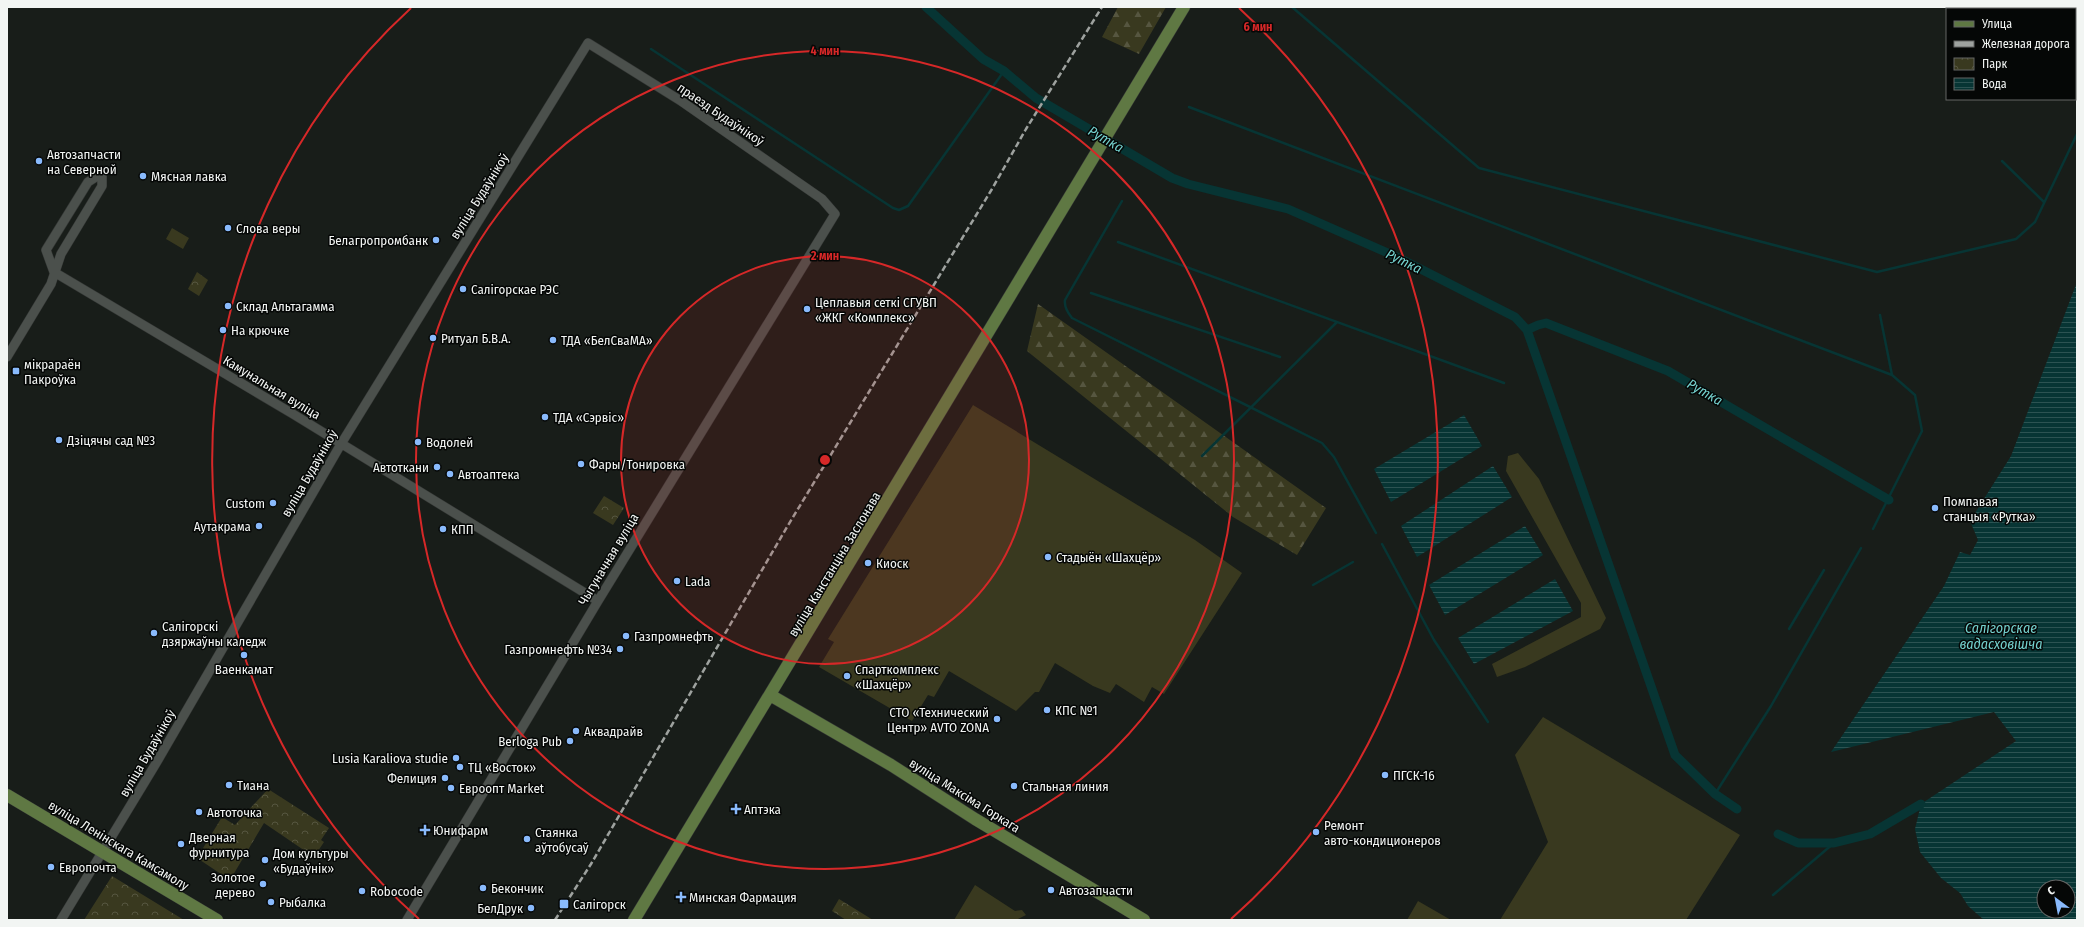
<svg xmlns="http://www.w3.org/2000/svg" width="2084" height="927" font-family="'Fira Sans Condensed',sans-serif">
<style>
.grass{fill:#39391f}
.forest{fill:url(#forest-firs)}
.park{fill:url(#park-crowns)}
.water{fill:url(#water-rules);fill-rule:evenodd}
.lines{fill:none;stroke-linecap:round;stroke-linejoin:round}
.stream{stroke:#073534;stroke-width:2.5}
.canal{stroke:#073534;stroke-width:9}
.minor-casing{stroke:#343735;stroke-width:10}
.major-casing{stroke:#343735;stroke-width:13}
.minor{stroke:#4b504c;stroke-width:9}
.major{stroke:#5f7843;stroke-width:12}
.rail{stroke:#9ea29f;stroke-width:2.5;stroke-dasharray:6 3;stroke-linecap:butt}
.ring{fill:none;stroke:#d62828;stroke-width:2}
.poi-dot{fill:#89bafc;stroke:#050706;stroke-width:1.5}
.labels{text-anchor:middle;stroke-width:3;stroke-linejoin:round;paint-order:stroke}
.street-label{font-size:13px;fill:#f2f5f3;stroke:#050706}
.poi-label{font-size:13px;fill:#f2f5f3;stroke:#050706;text-anchor:start}
.water-label{font-size:14px;font-style:italic;fill:#74d1ce;stroke:#050706}
.centre{fill:#d62828;stroke:#050706;stroke-width:2}
.ring-label{font-size:12px;text-anchor:middle;font-weight:bold;fill:#d62828;stroke:#050706;stroke-width:3;stroke-linejoin:round;paint-order:stroke}
</style>
<defs>
<pattern id="forest-firs" width="22" height="20" patternUnits="userSpaceOnUse"><rect width="22" height="20" fill="#39391f"/><path d="M5 1l3.5 6h-7zM16 11l3.5 6h-7z" fill="#565640"/></pattern>
<pattern id="park-crowns" width="20" height="18" patternUnits="userSpaceOnUse"><rect width="20" height="18" fill="#39391f"/><path d="M2 6a3 3 0 1 1 6 0M12 15a3 3 0 1 1 6 0" fill="none" stroke="#565640"/></pattern>
<pattern id="water-rules" width="6" height="5" patternUnits="userSpaceOnUse"><rect width="6" height="5" fill="#073534"/><path d="M0 2.5h6" fill="none" stroke="#2c5352"/></pattern>
</defs>
<rect width="100%" height="100%" fill="#181d19"/>
<path class="grass" d="M172,228L189,238L183,249L166,239Z
M973,405L1195,540L1242,573L1164,694L1152,687L1144,702L1116,684L1110,693L1093,686L1055,663L1039,692H1035L1016,711L949,671L934,697L928,695L912,721L819,667L834,642L828,639Z
M1518,453L1539,479L1606,618L1600,629L1525,667L1497,677L1492,664L1581,617V603L1506,471L1508,456Z
M1543,717L1740,835L1686,920H1500L1548,842L1515,755Z
M975,885L1015,911L1022,910L1026,915L1016,920H954Z
M1418,901L1451,920H1407Z"/>
<path class="forest" d="M1118,7H1166L1139,54L1102,37Z
M1038,304L1326,508L1297,555L1233,517L1027,351Z"/>
<path class="park" d="M197,272L208,280L199,296L188,289Z
M604,496L624,508L613,525L593,513Z
M268,789L329,828L321,840L324,842L314,857L264,823L230,880L197,858L222,817L235,825Z
M112,876L184,920H84Z
M839,899L873,920H846L832,911Z"/>
<path class="water" d="M2077,282V920H1984L1968,906L1960,893L1941,878L1920,852L1915,829L1921,804L2016,741L1994,712L1831,752L1944,586L1960,552L1970,555L1978,540L1970,521L2011,456ZM2044,887H2068V911H2044Z
M1464,415L1482,446L1391,502L1374,469Z
M1493,466L1512,497L1417,557L1401,526Z
M1525,526L1543,555L1445,615L1429,585Z
M1555,579L1573,611L1474,664L1458,638Z"/>
<g class="lines">
<path class="stream" d="M1292,7L1479,168L1877,272L2016,239L2035,222L2077,134
M651,49L893,208L899,210L908,206L1004,71
M1189,107L1892,375L1915,395L1922,431L1873,529
M2002,161L2044,202
M1122,201L1065,300C1064,307 1067,312 1072,318L1322,443L1334,457L1376,533
M1118,242L1504,383
M1091,293L1280,357
M1880,315L1892,375
M1202,456L1337,322
M1382,544L1434,640L1488,722
M1313,585L1353,562
M1789,629L1824,570
M1715,794L1771,706L1861,548
M1773,895L1834,843"/>
<path class="canal" d="M926,7L983,59L1004,71L1036,98L1172,178L1188,184L1288,209L1397,257L1515,317L1527,330L1538,325L1546,323L1668,371L1889,500
M1527,330L1675,755L1715,794L1737,809
M1778,834L1798,843H1834L1870,834L1921,804"/>
<defs>
<path id="minor" d="M54,272L293,414L598,601
M54,272L46,250L88,182L102,173
M7,357L51,284L61,254L102,186V173
M61,920L155,765L341,444L588,43L681,101L822,199L835,214L598,601L407,920"/>
<path id="major" d="M770,695L891,765L975,819L1144,920
M7,795L217,920
M634,920L1184,7"/>
</defs>
<use href="#minor" class="minor-casing"/>
<use href="#major" class="major-casing"/>
<use href="#minor" class="minor"/>
<use href="#major" class="major"/>
<path class="rail" d="M555,920L591,864L787,527L992,189L1026,129L1102,7"/>
</g>
<circle cx="825" cy="460" r="204" fill="#d62828" fill-opacity=".12"/>
<g class="ring">
<circle cx="825" cy="460" r="204"/>
<circle cx="825" cy="460" r="409"/>
<path d="M419 919A613 613 0 0 1 411 8M1239 8A613 613 0 0 1 1231 919"/>
</g>
<g class="poi-dot">
<circle cx="39" cy="161" r="4"/>
<circle cx="143" cy="176" r="4"/>
<circle cx="228" cy="228" r="4"/>
<circle cx="436" cy="240" r="4"/>
<circle cx="463" cy="289" r="4"/>
<circle cx="228" cy="306" r="4"/>
<circle cx="807" cy="309" r="4"/>
<circle cx="223" cy="330" r="4"/>
<circle cx="433" cy="338" r="4"/>
<circle cx="553" cy="340" r="4"/>
<rect x="12" y="367" width="8" height="8" rx="2"/>
<circle cx="545" cy="417" r="4"/>
<circle cx="59" cy="440" r="4"/>
<circle cx="418" cy="442" r="4"/>
<circle cx="581" cy="464" r="4"/>
<circle cx="437" cy="467" r="4"/>
<circle cx="450" cy="474" r="4"/>
<circle cx="273" cy="503" r="4"/>
<circle cx="1935" cy="508" r="4"/>
<circle cx="259" cy="526" r="4"/>
<circle cx="443" cy="529" r="4"/>
<circle cx="1048" cy="557" r="4"/>
<circle cx="868" cy="563" r="4"/>
<circle cx="677" cy="581" r="4"/>
<circle cx="154" cy="633" r="4"/>
<circle cx="626" cy="636" r="4"/>
<circle cx="620" cy="649" r="4"/>
<circle cx="244" cy="655" r="4"/>
<circle cx="847" cy="676" r="4"/>
<circle cx="1047" cy="710" r="4"/>
<circle cx="997" cy="719" r="4"/>
<circle cx="576" cy="731" r="4"/>
<circle cx="570" cy="741" r="4"/>
<circle cx="456" cy="758" r="4"/>
<circle cx="460" cy="767" r="4"/>
<circle cx="1385" cy="775" r="4"/>
<circle cx="445" cy="778" r="4"/>
<circle cx="229" cy="785" r="4"/>
<circle cx="1014" cy="786" r="4"/>
<circle cx="451" cy="788" r="4"/>
<path d="M734 803h4v4h4v4h-4v4h-4v-4h-4v-4h4z"/>
<circle cx="199" cy="812" r="4"/>
<path d="M423 824h4v4h4v4h-4v4h-4v-4h-4v-4h4z"/>
<circle cx="1316" cy="832" r="4"/>
<circle cx="527" cy="839" r="4"/>
<circle cx="181" cy="844" r="4"/>
<circle cx="265" cy="860" r="4"/>
<circle cx="51" cy="867" r="4"/>
<circle cx="263" cy="884" r="4"/>
<circle cx="483" cy="888" r="4"/>
<circle cx="1051" cy="890" r="4"/>
<circle cx="362" cy="891" r="4"/>
<path d="M679 891h4v4h4v4h-4v4h-4v-4h-4v-4h4z"/>
<circle cx="271" cy="902" r="4"/>
<rect x="559" y="899" width="10" height="10" rx="2"/>
<circle cx="531" cy="908" r="4"/>
</g>
<g class="labels">
<g class="street-label">
<text transform="translate(721 114) rotate(34)" y="5">праезд Будаўнікоў</text>
<text transform="translate(479 196) rotate(-58)" y="5">вуліца Будаўнікоў</text>
<text transform="translate(272 387) rotate(31)" y="5">Камунальная вуліца</text>
<text transform="translate(309 473) rotate(-60)" y="5">вуліца Будаўнікоў</text>
<text transform="translate(608 559) rotate(-59)" y="5">Чыгуначная вуліца</text>
<text transform="translate(834 564) rotate(-59)" y="5">вуліца Канстанціна Заслонава</text>
<text transform="translate(147 753) rotate(-60)" y="5">вуліца Будаўнікоў</text>
<text transform="translate(965 795) rotate(32)" y="5">вуліца Максіма Горкага</text>
<text transform="translate(119 845) rotate(31)" y="5">вуліца Ленінскага Камсамолу</text>
</g>
<g class="poi-label">
<text x="47" y="159">Автозапчасти<tspan x="47" dy="15">на Северной</tspan></text>
<text x="151" y="181">Мясная лавка</text>
<text x="236" y="233">Слова веры</text>
<text x="428" y="245" text-anchor="end">Белагропромбанк</text>
<text x="471" y="294">Салігорскае РЭС</text>
<text x="815" y="307">Цеплавыя сеткі СГУВП<tspan x="815" dy="15">«ЖКГ «Комплекс»</tspan></text>
<text x="236" y="311">Склад Альтагамма</text>
<text x="231" y="335">На крючке</text>
<text x="441" y="343">Ритуал Б.В.А.</text>
<text x="561" y="345">ТДА «БелСваМА»</text>
<text x="24" y="369">мікрараён<tspan x="24" dy="15">Пакроўка</tspan></text>
<text x="553" y="422">ТДА «Сэрвіс»</text>
<text x="67" y="445">Дзіцячы сад №3</text>
<text x="426" y="447">Водолей</text>
<text x="589" y="469">Фары/Тонировка</text>
<text x="429" y="472" text-anchor="end">Автоткани</text>
<text x="458" y="479">Автоаптека</text>
<text x="1943" y="506">Помпавая<tspan x="1943" dy="15">станцыя «Рутка»</tspan></text>
<text x="265" y="508" text-anchor="end">Custom</text>
<text x="251" y="531" text-anchor="end">Аутакрама</text>
<text x="451" y="534">КПП</text>
<text x="1056" y="562">Стадыён «Шахцёр»</text>
<text x="876" y="568">Киоск</text>
<text x="685" y="586">Lada</text>
<text x="162" y="631">Салігорскі<tspan x="162" dy="15">дзяржаўны каледж</tspan></text>
<text x="634" y="641">Газпромнефть</text>
<text x="612" y="654" text-anchor="end">Газпромнефть №34</text>
<text x="244" y="674" text-anchor="middle">Ваенкамат</text>
<text x="855" y="674">Спарткомплекс<tspan x="855" dy="15">«Шахцёр»</tspan></text>
<text x="1055" y="715">КПС №1</text>
<text x="989" y="717" text-anchor="end">СТО «Технический<tspan x="989" dy="15">Центр» AVTO ZONA</tspan></text>
<text x="584" y="736">Аквадрайв</text>
<text x="562" y="746" text-anchor="end">Berloga Pub</text>
<text x="448" y="763" text-anchor="end">Lusia Karaliova studie</text>
<text x="468" y="772">ТЦ «Восток»</text>
<text x="1393" y="780">ПГСК-16</text>
<text x="437" y="783" text-anchor="end">Фелиция</text>
<text x="237" y="790">Тиана</text>
<text x="1022" y="791">Стальная линия</text>
<text x="459" y="793">Евроопт Market</text>
<text x="744" y="814">Аптэка</text>
<text x="207" y="817">Автоточка</text>
<text x="1324" y="830">Ремонт<tspan x="1324" dy="15">авто-кондиционеров</tspan></text>
<text x="433" y="835">Юнифарм</text>
<text x="535" y="837">Стаянка<tspan x="535" dy="15">аўтобусаў</tspan></text>
<text x="189" y="842">Дверная<tspan x="189" dy="15">фурнитура</tspan></text>
<text x="273" y="858">Дом культуры<tspan x="273" dy="15">«Будаўнік»</tspan></text>
<text x="59" y="872">Европочта</text>
<text x="255" y="882" text-anchor="end">Золотое<tspan x="255" dy="15">дерево</tspan></text>
<text x="491" y="893">Бекончик</text>
<text x="1059" y="895">Автозапчасти</text>
<text x="370" y="896">Robocode</text>
<text x="689" y="902">Минская Фармация</text>
<text x="279" y="907">Рыбалка</text>
<text x="573" y="909">Салігорск</text>
<text x="523" y="913" text-anchor="end">БелДрук</text>
</g>
<g class="water-label">
<text transform="translate(1106 139) rotate(30)" y="5">Рутка</text>
<text transform="translate(1404 261) rotate(26)" y="5">Рутка</text>
<text transform="translate(1705 392) rotate(30)" y="5">Рутка</text>
<text x="2001" y="633">Салігорскае<tspan x="2001" dy="16">вадасховішча</tspan></text>
</g>
</g>
<circle cx="825" cy="460" r="6" class="centre"/>
<g class="ring-label">
<text x="1258" y="31">6 мин</text>
<text x="825" y="55">4 мин</text>
<text x="825" y="260">2 мин</text>
</g>
<rect width="2084" height="927" fill="none" stroke="#f2f5f3" stroke-width="16"/>
<rect x="1946" y="8" width="130" height="92" fill="#050706" stroke="#646665"/>
<rect x="1954" y="21" width="20" height="6" fill="#5f7843" stroke="#646665"/>
<text x="1982" y="28" font-size="12" fill="#f2f5f3">Улица</text>
<rect x="1954" y="41" width="20" height="6" fill="#9ea29f" stroke="#646665"/>
<text x="1982" y="48" font-size="12" fill="#f2f5f3">Железная дорога</text>
<rect x="1954" y="58" width="20" height="12" fill="url(#park-crowns)" stroke="#646665"/>
<text x="1982" y="68" font-size="12" fill="#f2f5f3">Парк</text>
<rect x="1954" y="78" width="20" height="12" fill="url(#water-rules)" stroke="#646665"/>
<text x="1982" y="88" font-size="12" fill="#f2f5f3">Вода</text>
<g transform="translate(2056 899) rotate(328)"><circle r="19" fill="#050706" stroke="#646665"/>
<path d="M0-3L7 15L0 10L-7 15Z" fill="#89bafc"/>
<text y="-6" font-size="11" font-weight="bold" text-anchor="middle" fill="#f2f5f3">С</text>
</g>
</svg>
